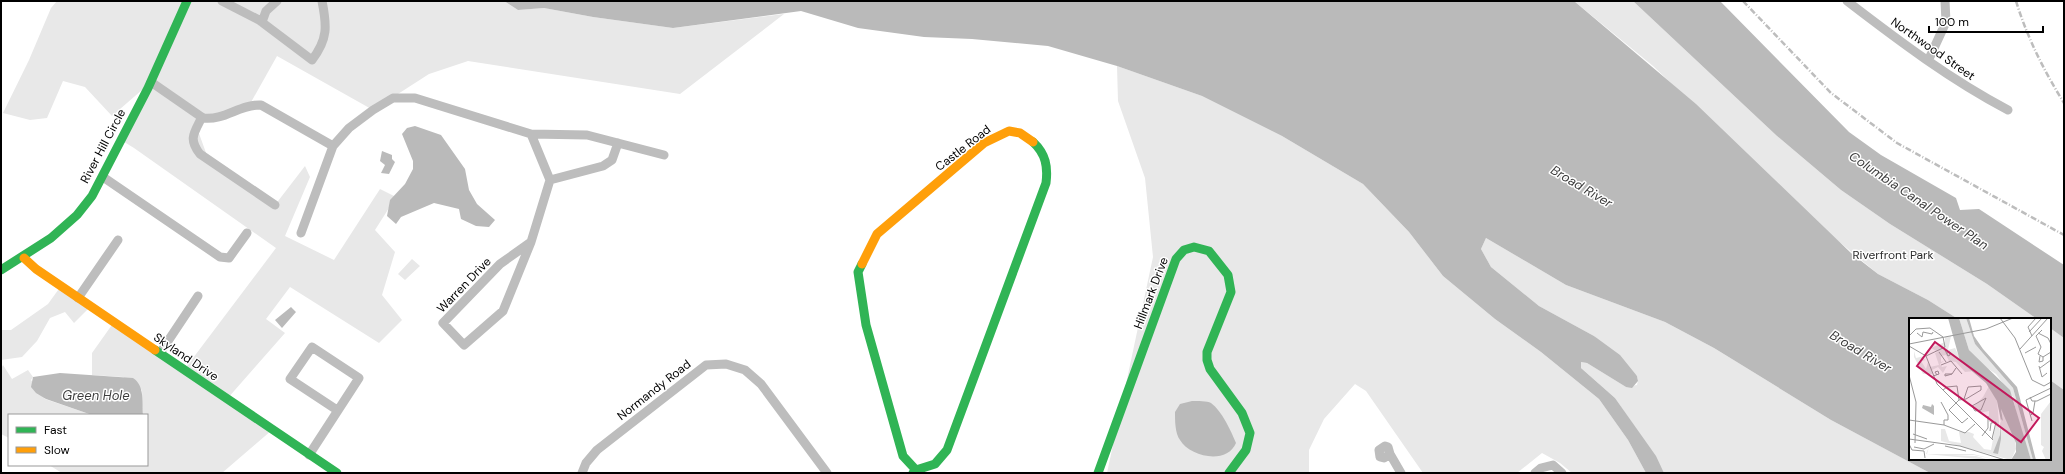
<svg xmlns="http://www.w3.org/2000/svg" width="2065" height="474" font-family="'DM Sans',sans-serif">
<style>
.green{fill:#e8e8e8}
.water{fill:#bababa}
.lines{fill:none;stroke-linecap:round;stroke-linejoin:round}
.street{stroke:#bdbdbd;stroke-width:9}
.fast{stroke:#30b455;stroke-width:9}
.slow{stroke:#ff9f0a;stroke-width:9}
.rail{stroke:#bdbdbd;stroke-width:2.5;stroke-dasharray:6 2 1 2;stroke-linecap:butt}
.labels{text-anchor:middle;stroke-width:3;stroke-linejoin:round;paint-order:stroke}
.street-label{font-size:12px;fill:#000;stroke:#fff}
.park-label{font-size:12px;fill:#2c2c2c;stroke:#fff}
.water-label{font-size:13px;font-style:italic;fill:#3d3d3d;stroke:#fff}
.inset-road{fill:none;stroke:#999;stroke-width:1}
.view{fill:#c2185b;fill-opacity:0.15;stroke:#c2185b;stroke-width:2}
.inset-edge{fill:none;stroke:#000;stroke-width:2}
</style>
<rect width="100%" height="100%" fill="#fff"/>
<path class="green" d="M57,1H504L518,10L544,8L593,17L673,28L784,14L680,94L468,61L429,74L373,110L277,56L250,104L204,118L197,128L209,161L275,205L305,166L310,177L285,236L334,260L380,189L396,197L375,230L395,252L382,295L402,320L379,343L290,287L266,319L285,333L227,399L272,430L222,473H62L49,465H147V415H143L142,390L123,377L92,375V353L114,322L184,370L276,248L134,148L121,140L150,83L112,116L85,87L63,81L47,118L30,120L3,113L29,60L51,8Z
M1574,1H1633L1777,136L1841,190L1890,224L1987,284L2037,319H1958L1928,300L1878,274L1825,230L1653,66Z
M1117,66L1202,96L1282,136L1363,184L1409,232L1443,276L1495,319L1541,352L1599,399L1628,440L1646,473H1572L1560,463L1542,453L1517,473H1423L1366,391L1355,384L1324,419L1309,450V473H1107L1153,257L1145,178L1118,101Z
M1486,238L1566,285L1665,322L1714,348L1831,420L1930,473H1664L1655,456L1615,398L1580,367L1581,362L1587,363L1626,387L1637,385L1638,380L1637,376L1594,336L1539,306L1491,267L1481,249Z
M412,259L420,266L405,280L398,274Z
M61,286L91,306L74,323L65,312L50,318L37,341L22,357L1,360V330H11L48,304Z
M2050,328L2064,338V390L2050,380Z
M3,365L12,379L28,370L33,377L31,380L45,399L92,415H9V438L1,434V369Z"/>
<path class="water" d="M504,1H1574L1696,104L1851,253L1878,274L1928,300L1958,319H1910V459H2050V380L2064,390V473H1930L1831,420L1714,348L1665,322L1566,285L1486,238L1481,249L1491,267L1539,306L1594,336L1620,355L1637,376L1638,381L1632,388L1626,387L1587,363L1581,362V368L1615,398L1656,456L1664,473H1646L1628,440L1599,399L1541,352L1495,319L1443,276L1409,232L1363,184L1282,136L1202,96L1117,66L1048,46L972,39L924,37L858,28L801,11L673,28L593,17L544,8L518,10Z
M1633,1H1720L1849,132L1881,155L1956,198L1960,210L1979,209L2064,265V338L2050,328V319H2037L1987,284L1890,224L1841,190L1777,136Z
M415,126L441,135L465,169L469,190L477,204L495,220L489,227L476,226L461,219L459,209L434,203L401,217L396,224L387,216L390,200L405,184L413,169V161L402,134L407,128Z
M382,151L392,155V159L395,162L389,174L381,173L385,165L380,161Z
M291,307L296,312L282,328L275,320Z
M60,373L133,378C145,386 142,402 143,415H92L46,399L36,393L31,387L33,377Z
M1192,401C1198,401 1207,401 1211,403C1222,411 1231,431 1236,443C1227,465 1190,457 1180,440C1175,433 1175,421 1175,412L1180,404Z"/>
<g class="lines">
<path class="street" d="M222,1L259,20L312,60C328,39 327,26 322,1
M1847,1C1899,41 1951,80 2008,110
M262,22L266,11L277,1
M1928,61L1946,22L1945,1
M151,82L203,118C224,121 240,104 261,105L333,146
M202,117C194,133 188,139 200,154L275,205
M531,134L550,180L531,242L500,264L443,323L464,345L503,311L531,242
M103,177L220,257L229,258L247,233
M550,180L603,166L612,160L618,143
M301,233L333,146L349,128L373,110L393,98H415L531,134L587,135L664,155
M78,298L118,240
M160,353L198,296
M1390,454L1384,458L1380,457L1379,450L1385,446L1388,447L1390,454L1401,473
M309,455L359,378L312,347L290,379L337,410
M582,473L586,463L597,450L706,365L726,364L745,370L761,384L827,473
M1535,473L1541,468L1553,465L1562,473"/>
<path class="fast" d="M862,264L858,272L866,325L903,456L916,470
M1,270L51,238L77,215L92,196L148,88L187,1
M155,350L337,473
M913,473L916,470L935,464L947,450L1046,183C1048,167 1046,154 1033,142
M1098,473L1176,259L1184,250L1194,247L1209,251L1228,275L1231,292L1207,352V360L1210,369L1242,413L1250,433L1246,450L1229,473"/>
<path class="slow" d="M24,258L36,269L155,350
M862,264L877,234L984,143L1009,131L1020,133L1033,142"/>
<path class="rail" d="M1743,1L1831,93L1897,143L2064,235
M2016,1C2027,37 2044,71 2064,103"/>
</g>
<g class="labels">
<g class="street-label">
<text transform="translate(1933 49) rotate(35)" y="4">Northwood Street</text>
<text transform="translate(103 146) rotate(-62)" y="4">River Hill Circle</text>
<text transform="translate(963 148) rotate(-38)" y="4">Castle Road</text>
<text transform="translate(464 285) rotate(-46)" y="4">Warren Drive</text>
<text transform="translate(1151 293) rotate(-69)" y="4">Hillmark Drive</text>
<text transform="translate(186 357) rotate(34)" y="4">Skyland Drive</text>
<text transform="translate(654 390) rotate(-38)" y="4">Normandy Road</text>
</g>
<g class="park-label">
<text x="1893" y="259">Riverfront Park</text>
</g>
<g class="water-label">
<text transform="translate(1582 186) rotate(31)" y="5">Broad River</text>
<text transform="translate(1919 200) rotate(34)" y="5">Columbia Canal Power Plan</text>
<text transform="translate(1861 351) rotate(31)" y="5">Broad River</text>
<text x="96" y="400">Green Hole</text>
</g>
</g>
<g transform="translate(1909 318)">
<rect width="142" height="142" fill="#fff"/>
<path d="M50,0H57L66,26L104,70L124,142H122L110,107L104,79L87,56L69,44L60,32ZM42,18L39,32L46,30L53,44L65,53L56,54L47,44L40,43L37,37L32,38V44L35,43L31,46L33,49L38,48L34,55L29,49L23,52V56H14L5,39V33L7,40L15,38L14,41L17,42L12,43L17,51L19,44L21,49L30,47L26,35L29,34L22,30L36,24V19ZM80,68L88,83L91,115L92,100L94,103L92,90L106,119L107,131L102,142L32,123V111H36L40,123L52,125L50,114H60L65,116L64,119L75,131L82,132L87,105L80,104V93L70,95L64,89L74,79ZM142,83V142H137L133,133L135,129L132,127V96ZM20,129L18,136H64L88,142L65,137H43L67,138L80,142L17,136Z" fill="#e8e8e8"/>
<path d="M39,0H50L60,32L101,72L122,142H102L107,134V125L92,91L94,103L92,101V121L89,136L84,135L91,117L92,103L88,83L77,65L51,43ZM57,0H60L65,18L74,31L108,69L127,142H124L104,70L66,26ZM23,86L25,88V97L13,90L14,87L22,89Z" fill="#bababa"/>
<path class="inset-road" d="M91,0L106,20L123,62L135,68L142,64M133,12L127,18L132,29L129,36L134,39L142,34M120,14L133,0M8,15L13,19L14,14L23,16L24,14M129,15L139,20L142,26M0,18L7,11L21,10L34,19L36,29L17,38L0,28M123,18L119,9L127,0M0,26L77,11L104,0M35,30L39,38L41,37V34L38,35M111,31L139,0M30,34L37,44M116,35L127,29M17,38L28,66L84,122M131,38L130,44L134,43V39M32,47L42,43L53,56M130,48L133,59L138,55M131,50L142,42M43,56L36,58V56H43L47,50M0,57L7,84L6,125M24,58L30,56L29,53L26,54L28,57M34,72L38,69L48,68L50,82M121,79L123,83H128L142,76M77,80L72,92L66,93L63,88ZM55,81L59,69L72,68V72L57,81L50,82L40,92L53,105L59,100M32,84L39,97V102H35V107M121,98L124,95L126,83M0,102L35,107L56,115L66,106M123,103L117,82L142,70M81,113L82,105L87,104L83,121M4,116L18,121M73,118L79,110V98M0,121L51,128L96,142M0,126L3,132L15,133L16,140M36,128L57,133M5,129L15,131L25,126"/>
<path class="view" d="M26,24L130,100L112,124L8,48Z"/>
<rect width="142" height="142" class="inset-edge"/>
</g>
<rect width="2065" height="474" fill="none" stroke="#000000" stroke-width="4"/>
<rect x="8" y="414" width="140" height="52" fill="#ffffff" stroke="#999999"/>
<rect x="16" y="427" width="20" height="6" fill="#30b455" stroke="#999999"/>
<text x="44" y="434" font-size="12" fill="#000000">Fast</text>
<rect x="16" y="447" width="20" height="6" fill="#ff9f0a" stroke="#999999"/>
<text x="44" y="454" font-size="12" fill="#000000">Slow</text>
<path d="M1929 26v6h114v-6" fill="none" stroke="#000000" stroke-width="2"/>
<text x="1935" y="26" font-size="12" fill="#000000" stroke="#ffffff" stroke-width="3" paint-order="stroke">100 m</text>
</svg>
